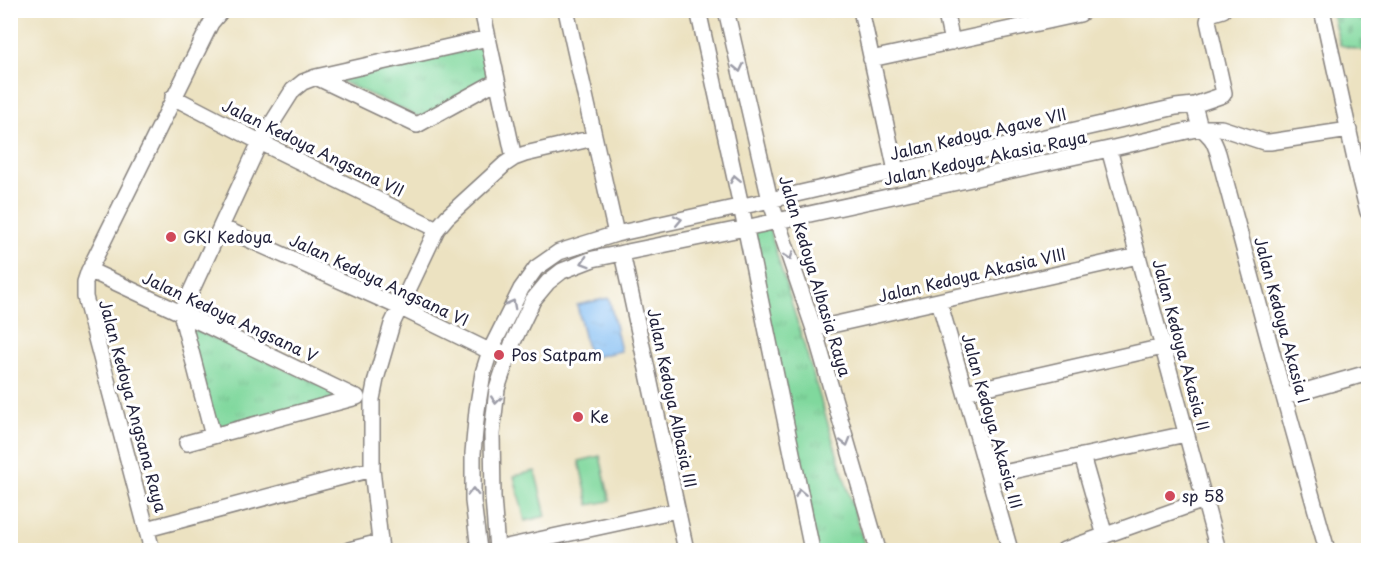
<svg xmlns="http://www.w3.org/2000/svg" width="1379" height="561" font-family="'Playpen Sans',sans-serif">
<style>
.grass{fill:url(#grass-tufts);stroke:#517d6c;stroke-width:1.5}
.cemetery{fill:url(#cemetery-stones);stroke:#517d6c;stroke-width:1.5}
.pitch{fill:#80d89d;stroke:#517d6c;stroke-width:1.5}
.water{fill:url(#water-ripples);stroke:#516f96;stroke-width:1.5}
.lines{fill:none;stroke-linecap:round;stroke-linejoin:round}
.minor-casing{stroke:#87827e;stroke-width:18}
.minor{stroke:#fff;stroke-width:15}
.oneway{stroke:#9c9ca7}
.poi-dot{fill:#d1495b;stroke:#fff;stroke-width:2}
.labels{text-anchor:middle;stroke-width:6;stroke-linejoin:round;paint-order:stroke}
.street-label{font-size:16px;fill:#22223b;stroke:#fff}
.poi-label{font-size:16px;fill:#22223b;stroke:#fff;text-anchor:start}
</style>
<defs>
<pattern id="grass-tufts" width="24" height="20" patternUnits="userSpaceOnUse" patternTransform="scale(1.5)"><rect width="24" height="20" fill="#80d89d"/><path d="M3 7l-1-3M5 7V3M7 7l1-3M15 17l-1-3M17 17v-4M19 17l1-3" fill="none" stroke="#6eb988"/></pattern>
<pattern id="cemetery-stones" width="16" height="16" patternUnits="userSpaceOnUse" patternTransform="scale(1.5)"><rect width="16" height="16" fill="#80d89d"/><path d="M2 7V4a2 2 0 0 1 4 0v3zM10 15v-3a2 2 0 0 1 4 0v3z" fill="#6eb988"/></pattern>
<pattern id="water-ripples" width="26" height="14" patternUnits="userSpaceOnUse" patternTransform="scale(1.5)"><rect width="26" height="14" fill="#80bcf2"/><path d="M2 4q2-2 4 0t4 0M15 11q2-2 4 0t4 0" fill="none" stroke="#6ea1d0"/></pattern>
</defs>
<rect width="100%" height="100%" fill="#fff"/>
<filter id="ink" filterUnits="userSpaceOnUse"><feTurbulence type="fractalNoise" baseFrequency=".0167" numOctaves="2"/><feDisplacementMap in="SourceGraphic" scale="12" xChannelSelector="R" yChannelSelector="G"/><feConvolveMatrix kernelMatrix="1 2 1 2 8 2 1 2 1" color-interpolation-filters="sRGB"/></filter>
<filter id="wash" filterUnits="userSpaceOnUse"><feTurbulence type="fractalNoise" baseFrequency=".008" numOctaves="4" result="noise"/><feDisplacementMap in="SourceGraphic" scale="24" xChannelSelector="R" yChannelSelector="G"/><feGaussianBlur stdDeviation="1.35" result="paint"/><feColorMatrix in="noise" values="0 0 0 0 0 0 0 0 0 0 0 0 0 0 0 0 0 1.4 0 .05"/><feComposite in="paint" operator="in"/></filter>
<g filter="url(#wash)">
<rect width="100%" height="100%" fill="#ece2c1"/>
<path class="grass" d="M485,43L492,79L428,121L327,75Z
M768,225L866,550H815L741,231Z
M188,327L347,396L211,436Z"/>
<path class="cemetery" d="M1331,11H1368V52L1340,45Z"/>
<path class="pitch" d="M600,456L610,501L589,505L579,461Z
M535,471L546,516L525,521L514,476Z"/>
<path class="water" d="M609,298L621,351L589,358L577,305Z"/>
</g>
<g filter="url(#ink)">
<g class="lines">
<defs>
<path id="minor" d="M482,10L514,158
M566,10L616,234
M698,10L741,206L812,550
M726,10L770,200L814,329L878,550
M861,10L896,171
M945,10L952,42
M1322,10L1356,164L1368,212
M871,59L1080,14L1085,10
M316,77L417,125L497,81
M173,97L260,142L437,229
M1194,105L1200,128C1211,135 1214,141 1218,153L1284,397L1327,550
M1109,149L1218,550
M221,227L399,307L483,348L490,351H499
M622,253L686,550
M92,264L211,23L222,10
M939,301L1010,550
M814,329L1138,256
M965,392L1163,347
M1284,397L1368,373
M213,436L181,313L260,142L293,90L303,82L316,77L488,38
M187,443L357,397
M1082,456L1105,536
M989,476L1186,434
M147,529L372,469
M497,549L677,510
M152,550L85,297V282L89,270L181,313L355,397
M349,550L380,542
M381,550L372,469V399L376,379L392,324L437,229L447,217L505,164L514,158L525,154L594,138
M479,550L473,501V453L477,410L483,373L490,351L521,289L536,268L559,252L616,234L770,200L1176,107L1194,105L1223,95L1224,93L1208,21L1210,14L1223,10
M497,550L493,497L492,434L497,389L512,344L533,300L548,282L562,271L593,259L745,228L1109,149L1200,128H1221L1264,142H1270L1349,130
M1064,550L1204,500"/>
</defs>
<use href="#minor" class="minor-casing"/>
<use href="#minor" class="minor"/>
</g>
<defs><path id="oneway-chevron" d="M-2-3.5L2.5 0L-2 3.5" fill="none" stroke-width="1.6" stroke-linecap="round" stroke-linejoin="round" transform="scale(1.5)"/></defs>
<g class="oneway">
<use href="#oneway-chevron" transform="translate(739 68) rotate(77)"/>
<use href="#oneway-chevron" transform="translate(735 179) rotate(-102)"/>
<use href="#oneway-chevron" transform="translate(678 220) rotate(-12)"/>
<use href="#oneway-chevron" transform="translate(789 256) rotate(71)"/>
<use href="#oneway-chevron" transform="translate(585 262) rotate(162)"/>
<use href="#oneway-chevron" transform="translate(512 304) rotate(-62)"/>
<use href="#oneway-chevron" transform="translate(496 400) rotate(96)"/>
<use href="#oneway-chevron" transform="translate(846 442) rotate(74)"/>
<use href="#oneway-chevron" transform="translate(473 492) rotate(-91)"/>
<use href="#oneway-chevron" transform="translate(800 493) rotate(-102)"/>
</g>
</g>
<g class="poi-dot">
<circle cx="171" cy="237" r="6"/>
<circle cx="499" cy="355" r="6"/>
<circle cx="578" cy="417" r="6"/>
<circle cx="1170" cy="496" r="6"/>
</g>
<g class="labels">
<g class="street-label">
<text transform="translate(978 134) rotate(-13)" y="6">Jalan Kedoya Agave VII</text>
<text transform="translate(313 148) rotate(26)" y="6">Jalan Kedoya Angsana VII</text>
<text transform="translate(985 158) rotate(-12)" y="6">Jalan Kedoya Akasia Raya</text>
<text transform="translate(972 275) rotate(-13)" y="6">Jalan Kedoya Akasia VIII</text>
<text transform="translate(815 276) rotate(73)" y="6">Jalan Kedoya Albasia Raya</text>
<text transform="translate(379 280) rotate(25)" y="6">Jalan Kedoya Angsana VI</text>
<text transform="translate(230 317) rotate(25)" y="6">Jalan Kedoya Angsana V</text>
<text transform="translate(1282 320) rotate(75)" y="6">Jalan Kedoya Akasia I</text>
<text transform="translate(1181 345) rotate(75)" y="6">Jalan Kedoya Akasia II</text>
<text transform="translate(672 398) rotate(78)" y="6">Jalan Kedoya Albasia III</text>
<text transform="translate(133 406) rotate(75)" y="6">Jalan Kedoya Angsana Raya</text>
<text transform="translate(992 421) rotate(74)" y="6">Jalan Kedoya Akasia III</text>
</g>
<g class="poi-label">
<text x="183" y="243">GKI Kedoya</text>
<text x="511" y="361">Pos Satpam</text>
<text x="590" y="423">Ke</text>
<text x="1182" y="502">sp 58</text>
</g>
</g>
<rect width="1379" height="561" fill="none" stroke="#fff" stroke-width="36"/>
</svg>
